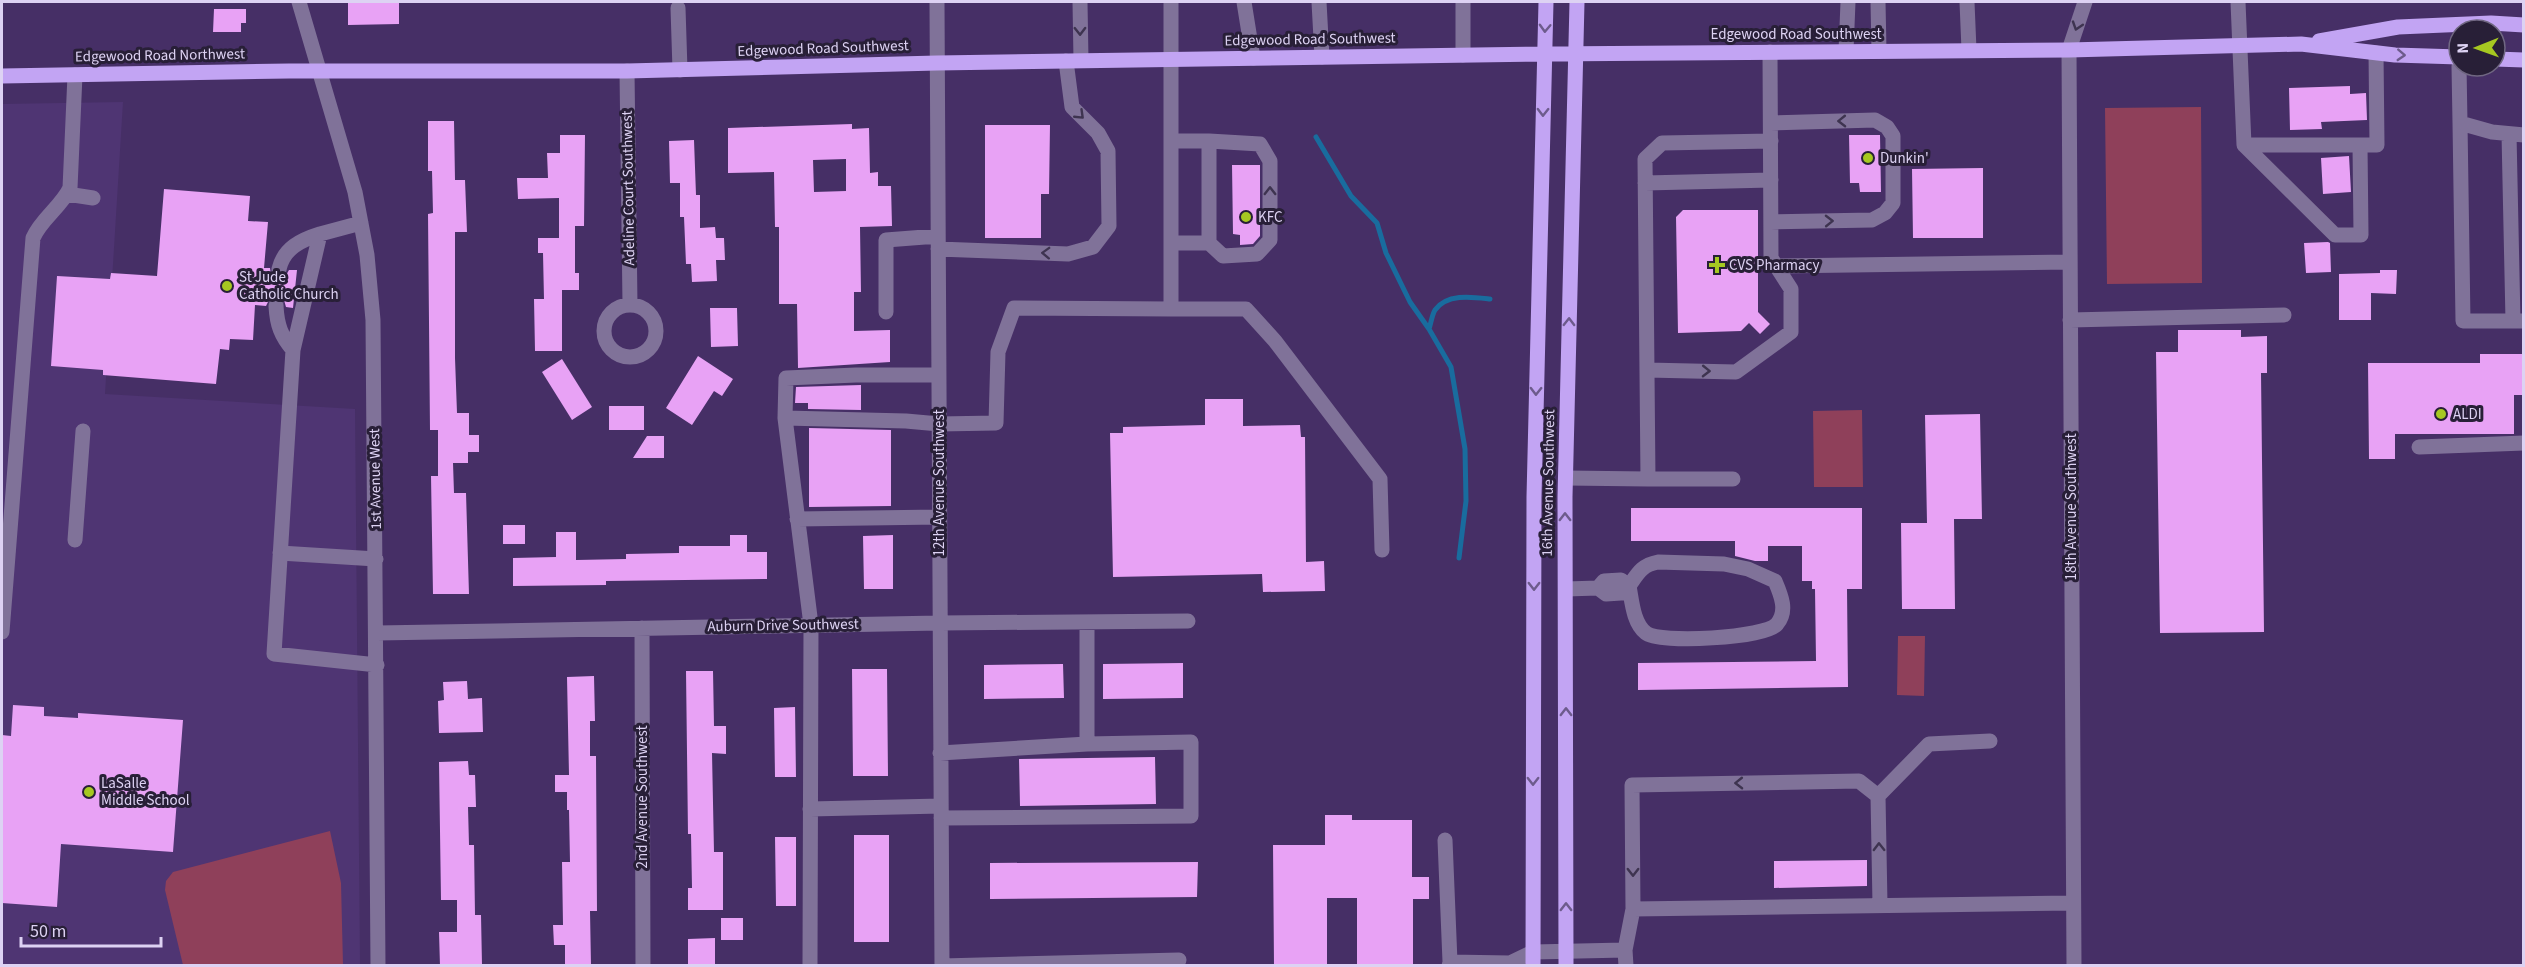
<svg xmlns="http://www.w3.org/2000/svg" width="2525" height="967" font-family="'Source Sans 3',sans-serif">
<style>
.built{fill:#4f3573}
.green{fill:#8f405a}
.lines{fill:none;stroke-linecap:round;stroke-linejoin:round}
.stream{stroke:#196c9e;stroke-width:5}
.building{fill:#e8a2f5;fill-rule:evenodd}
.minor-tunnel{stroke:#5d477b;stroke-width:15;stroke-dasharray:15 8;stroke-linecap:butt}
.minor{stroke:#807299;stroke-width:15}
.major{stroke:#c2a4f3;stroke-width:15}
.oneway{stroke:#3e3450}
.oneway2{stroke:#6d5b8c}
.poi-dot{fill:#a6c821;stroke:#281f37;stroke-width:2}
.labels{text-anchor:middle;stroke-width:6;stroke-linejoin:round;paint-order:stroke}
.street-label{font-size:15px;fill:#ddd2f3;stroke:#281f37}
.poi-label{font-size:15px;fill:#ddd2f3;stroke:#281f37;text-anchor:start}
</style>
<rect width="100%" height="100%" fill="#462f66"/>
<path class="built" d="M123,102L105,394L355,409L360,965L2,966V104Z"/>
<path class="green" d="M2201,107L2202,283L2107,284L2105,108Z
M1862,410L1863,487H1814L1813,411Z
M1898,636H1925L1924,696L1897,695Z
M330,831L341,883L343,965H183L165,890L166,881L173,872Z"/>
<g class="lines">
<path class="stream" d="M1316,137L1351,196L1377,223L1386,253L1410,302L1429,329L1451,367L1465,449L1466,501L1459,558
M1429,329C1431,323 1432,315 1435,310C1447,293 1473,297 1490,299"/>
</g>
<path class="building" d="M348,2H399V24L348,25Z
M214,9H246V23H241V32H213Z
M2350,86V94L2366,93L2367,120L2321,122L2322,129L2290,130L2289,88Z
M428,121H454L455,180H465L467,232H455V358L457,413H469V435H479V452H468V463H453L454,493H466L469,594H433L431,476H438V430H430L428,214L433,213L432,171H428Z
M852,124V129L869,128L870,173L878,172V186H891L892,226L860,227L861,292H854V331L890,330V362L798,368L797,304H779V227H775L774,172L728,173V128ZM846,159V191L814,192L813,160Z
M985,125H1050L1049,194H1041V238H985Z
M560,135H585L584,226H575V273H579V290H562V351H535L534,299H544L543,253H538V238H559V198L518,199L517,178H548L547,153H560Z
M1849,135H1880L1881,192H1860L1859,183H1850Z
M694,140L696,195H700V228L715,227L716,238H724L725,260H716L717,281L692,282L691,264H686L684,217H680V183H670L669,141Z
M2349,156L2351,192L2323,194L2321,158Z
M1232,165H1260V236L1253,244L1240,245V235L1233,234Z
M1983,168V238H1913L1912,169Z
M164,189L250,196L248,221L268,222L264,268H270L271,275L277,278L285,277L289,270H297L293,308L286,307L284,300L276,296L270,298L266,306L255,305L253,340L230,339L229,350L220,349L216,384L103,375V370L51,366L57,276L110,279L111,273L157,276Z
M1683,210H1758V312L1770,324L1760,334L1749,323L1741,331L1678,333L1676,217Z
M2328,242L2330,243L2331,272L2306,273L2304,243Z
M2380,270H2397L2396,294L2371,293V320H2339V274L2380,273Z
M710,308H737L738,346L711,347Z
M2178,330H2241V337L2267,336V373H2261L2264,632L2160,633L2156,352H2178Z
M2480,354H2523V395H2514V434H2395V459H2369L2368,363H2480Z
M698,356L733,379L722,396L714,391L692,425L666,408Z
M562,359L592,407L572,420L542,372Z
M861,385V410L808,409V403H795L796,387Z
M1205,399H1243V426L1300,425L1301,437H1305L1306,562L1324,561L1325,591L1263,592L1262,574L1113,577L1110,433H1123V427L1205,425Z
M609,406H644V430H609Z
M1980,414L1982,519H1954L1955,609H1902L1901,523H1927L1925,415Z
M809,428L891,430V506L809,507Z
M647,436H664V458H633Z
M1631,508H1862V589H1847L1848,687L1638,690V663L1816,661L1815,589H1812V581H1802V546H1768V561H1755L1735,556V541H1631Z
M503,525H525V544H503Z
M556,532H576V560L626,559V554L679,553V546H730V535H747V552H767V579L606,581V585L513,586V558L556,557Z
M893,535V589H864L863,536Z
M1183,663V698L1103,699V664Z
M1063,664L1064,698L984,699V665Z
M852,669H887L888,776H853Z
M686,671H713L714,726H726V754L712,753L714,852H723V910H688V888H692L691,834H688Z
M594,676L595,721H590V756H596L597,911H590L591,966H565V945H554L553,925H563L562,862H570L569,810H567V792H555V775H569L567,677Z
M467,681L468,699L482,698L483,732L439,733L438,701L444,700L443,682Z
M13,705L44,707V716L78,718V713L183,720L173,852L61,844L57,907L2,903V735L11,736Z
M795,707L796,777H775L774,708Z
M1155,757L1156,804L1020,806L1019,759Z
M468,761L469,775H475L476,807H468L469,845H474L475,915H481L482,965L440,966L439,932H457V900H441L439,762Z
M1325,815H1352V820H1412V877H1429V899H1413V966H1357V898H1327V966H1274L1273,845H1325Z
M854,835H889V942H854Z
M775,837H796V906H776Z
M1867,860V886L1774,888V861Z
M1198,862L1197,897L990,899V863Z
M721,918H743V940H721Z
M715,938V966H688V939Z"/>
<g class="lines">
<path class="minor-tunnel" d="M276,306L279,269"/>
<path class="minor" d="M299,2L355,192L367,255L373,320L378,966
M937,2L942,966
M1080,2L1081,60
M1244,2L1253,58
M1319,2L1322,57
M1463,2V55
M1878,2L1879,51
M1967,2L1969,50
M2238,2L2244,145H2377L2376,53
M678,8L680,70
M1846,51L1848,2
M2459,66L2460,123L2492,132L2524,135
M627,71L630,305
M1771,123L1875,120L1887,127L1893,136V203L1885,213L1872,220L1771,222
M2460,123L2463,321H2524
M2509,134L2513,321
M1171,141H1209V243H1171
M1209,141L1260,144L1270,161V240L1257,254L1223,256L1209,243
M2244,145L2335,235H2361L2360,145
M1645,183L1771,180
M67,194L93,198
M361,223L320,234L293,350L274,654L377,665
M938,249L1068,254L1093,247L1109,226L1108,151L1098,133L1072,107L1066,61
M1776,266L2070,262
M279,269C284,248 301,240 320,234
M604 331a26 26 0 1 1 52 0a26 26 0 1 1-52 0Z
M276,306C277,325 281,336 293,350
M1171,309H1246L1275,341L1380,479L1382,550
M886,312V240L938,236
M2070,320L2284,315
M1647,370L1736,372L1791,332V289L1771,258L1770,52
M785,418L786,378L856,375H938
M2419,447L2524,443
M1566,478L1648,479L1645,159L1662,143L1771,141
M1648,479H1733
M797,519L939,517
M75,540L83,431
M280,553L376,559
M1658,562L1724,564L1748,569L1775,581C1781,595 1788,611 1777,624C1766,638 1659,644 1646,633C1633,623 1632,601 1629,586C1638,573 1642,565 1658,562Z
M1566,589L1598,588L1606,594L1621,593L1629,586L1621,580L1604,581L1598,588
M642,628L643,966
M2,632L33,238C41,219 61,207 70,188L75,75
M377,633L940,623L1188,621
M940,753L1087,744V622
M1878,796L1929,744L1990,741
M810,809L941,806
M941,818L1191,816V742L1087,744
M1445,840L1450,962
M1633,909L2073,903
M810,966L811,625L785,418L906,421L939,424L996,423L998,352L1014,308L1171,309V2
M942,966L1179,960
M1449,966L1450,962L1510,963L1533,952L1625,950
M1626,966L1625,950L1633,909L1632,785L1859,781L1878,796L1880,905
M2074,966L2069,50L2085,2"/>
<path class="major" d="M2319,41L2398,27L2491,23L2524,25
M2495,59L2524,60
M2,76L289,71H627L937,63L1544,54L2069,50L2301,44L2395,55L2459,57
M1533,966L1534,497L1546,2
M1566,966L1565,497L1577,2"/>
</g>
<defs><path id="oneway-chevron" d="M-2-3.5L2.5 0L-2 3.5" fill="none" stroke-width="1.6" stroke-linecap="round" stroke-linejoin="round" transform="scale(1.5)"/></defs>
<g class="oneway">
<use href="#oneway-chevron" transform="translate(2077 26) rotate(108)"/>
<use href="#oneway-chevron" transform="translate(1080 31) rotate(89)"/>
<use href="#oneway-chevron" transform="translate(1080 115) rotate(44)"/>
<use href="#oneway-chevron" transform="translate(1842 121) rotate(179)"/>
<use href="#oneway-chevron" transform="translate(1270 191) rotate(-90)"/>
<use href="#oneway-chevron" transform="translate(1829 221) rotate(-1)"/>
<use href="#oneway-chevron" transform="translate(1046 253) rotate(-178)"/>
<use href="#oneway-chevron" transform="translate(1706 371) rotate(1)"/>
<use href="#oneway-chevron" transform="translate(1739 783) rotate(179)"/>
<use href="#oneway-chevron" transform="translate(1879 847) rotate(-91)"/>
<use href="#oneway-chevron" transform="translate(1633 872) rotate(90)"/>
</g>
<g class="oneway2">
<use href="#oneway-chevron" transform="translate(1545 28) rotate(92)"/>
<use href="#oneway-chevron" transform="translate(2401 55) rotate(3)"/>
<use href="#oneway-chevron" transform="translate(1543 112) rotate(91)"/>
<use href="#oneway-chevron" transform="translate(1569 322) rotate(-89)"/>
<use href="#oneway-chevron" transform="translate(1536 391) rotate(91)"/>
<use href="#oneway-chevron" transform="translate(1565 517) rotate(-90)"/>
<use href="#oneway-chevron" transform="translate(1534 586) rotate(90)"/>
<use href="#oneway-chevron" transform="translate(1566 712) rotate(-90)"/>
<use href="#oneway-chevron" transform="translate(1533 781) rotate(90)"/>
<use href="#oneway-chevron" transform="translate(1566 907) rotate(-90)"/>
</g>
<g class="poi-dot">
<circle cx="1868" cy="158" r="6"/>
<circle cx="1246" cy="217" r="6"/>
<path d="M1714 256h6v6h6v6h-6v6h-6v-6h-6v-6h6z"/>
<circle cx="227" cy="286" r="6"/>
<circle cx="2441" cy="414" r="6"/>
<circle cx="89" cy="792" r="6"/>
</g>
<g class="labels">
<g class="street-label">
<text x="1796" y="39">Edgewood Road Southwest</text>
<text transform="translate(1310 39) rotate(-1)" y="5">Edgewood Road Southwest</text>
<text transform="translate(823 48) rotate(-2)" y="5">Edgewood Road Southwest</text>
<text transform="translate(160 55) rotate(-1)" y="5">Edgewood Road Northwest</text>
<text transform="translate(628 188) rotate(-91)" y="5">Adeline Court Southwest</text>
<text transform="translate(375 479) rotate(-91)" y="5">1st Avenue West</text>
<text transform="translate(939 483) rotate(-90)" y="5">12th Avenue Southwest</text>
<text transform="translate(1548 483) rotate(-89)" y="5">16th Avenue Southwest</text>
<text transform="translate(2071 507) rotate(-90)" y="5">18th Avenue Southwest</text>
<text transform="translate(783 625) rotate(-1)" y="5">Auburn Drive Southwest</text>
<text transform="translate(642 797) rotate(-90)" y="5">2nd Avenue Southwest</text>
</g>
<g class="poi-label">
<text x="1880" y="163">Dunkin'</text>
<text x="1258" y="222">KFC</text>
<text x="1729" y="270">CVS Pharmacy</text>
<text x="239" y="282">St Jude<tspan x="239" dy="17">Catholic Church</tspan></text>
<text x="2453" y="419">ALDI</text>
<text x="101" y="788">LaSalle<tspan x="101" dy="17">Middle School</tspan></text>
</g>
</g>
<rect width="2525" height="967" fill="none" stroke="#ddd2f3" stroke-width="6"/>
<g transform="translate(2477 48) rotate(269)"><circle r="28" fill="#281f37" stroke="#706782" stroke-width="1.5"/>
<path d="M0-4.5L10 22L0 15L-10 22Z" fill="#a6c821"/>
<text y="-9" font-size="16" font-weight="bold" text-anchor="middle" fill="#ddd2f3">N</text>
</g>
<path d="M21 937v9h140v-9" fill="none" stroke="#ddd2f3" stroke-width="3"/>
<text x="30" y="937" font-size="18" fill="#ddd2f3" stroke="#281f37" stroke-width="4.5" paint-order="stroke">50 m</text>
</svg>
